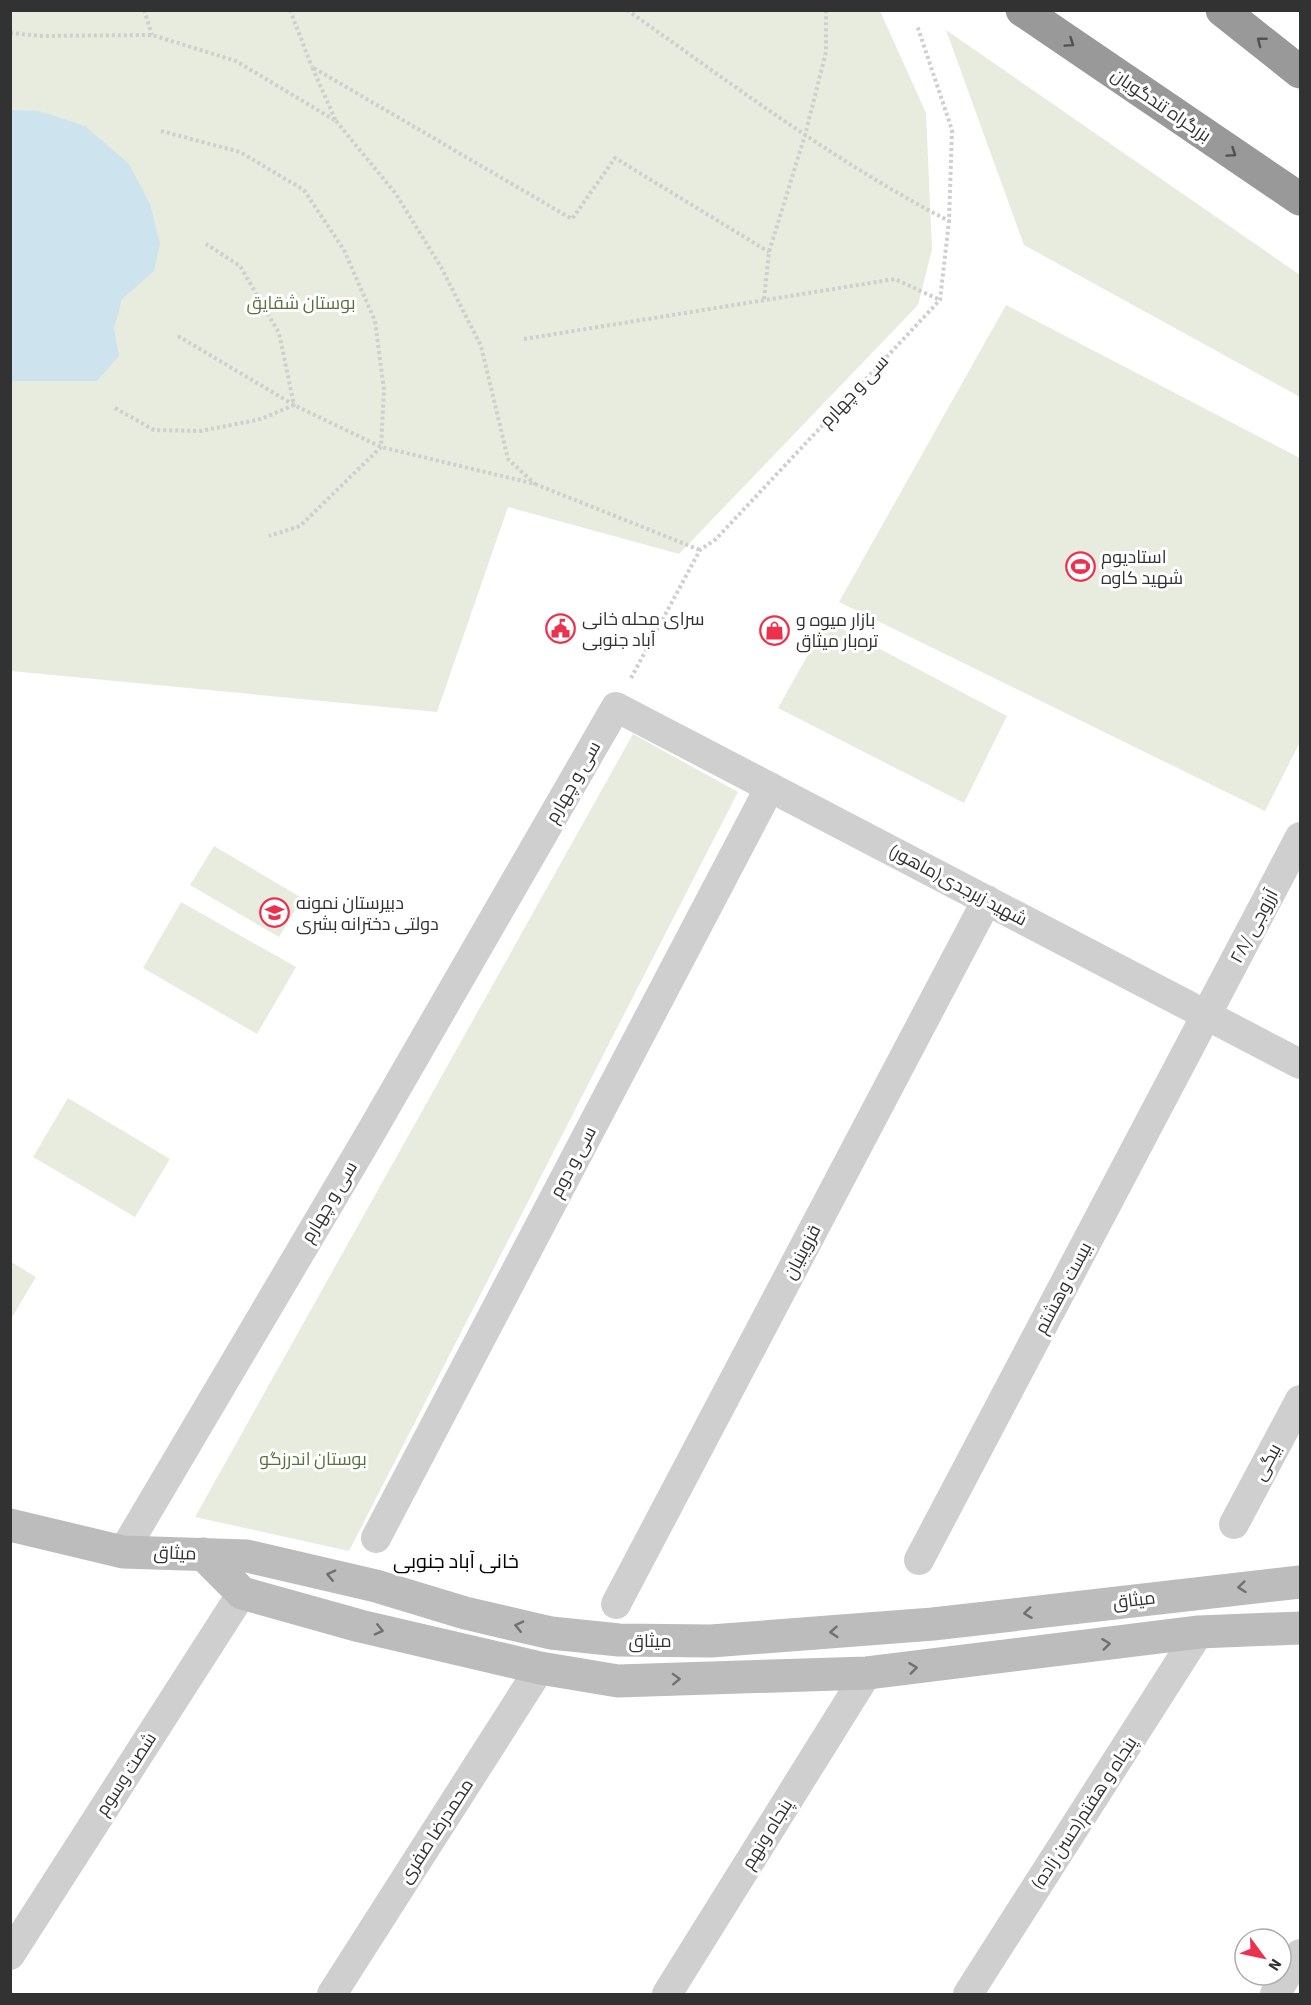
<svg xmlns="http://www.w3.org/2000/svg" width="1311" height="2005" font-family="'Source Sans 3',Cairo,sans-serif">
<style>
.green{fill:#e7ecde}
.water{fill:#cde4ef}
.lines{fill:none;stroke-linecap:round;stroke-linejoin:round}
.path{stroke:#cfcfcf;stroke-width:4;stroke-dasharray:3 3;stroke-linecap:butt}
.street{stroke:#cfcfcf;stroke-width:30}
.secondary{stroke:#bcbcbc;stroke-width:33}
.highway{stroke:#999;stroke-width:33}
.oneway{stroke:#515151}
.oneway2{stroke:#707070}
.labels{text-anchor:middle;stroke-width:6;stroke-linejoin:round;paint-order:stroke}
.street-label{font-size:18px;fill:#323232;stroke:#fff}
.park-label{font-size:18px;fill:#5a713d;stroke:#fff}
.poi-label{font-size:18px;fill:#323232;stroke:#fff;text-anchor:start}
.neighbourhood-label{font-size:20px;fill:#000;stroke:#fff}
</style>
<rect width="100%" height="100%" fill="#fff"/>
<path class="green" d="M10,11H880L926,113L932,249L918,305L679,554L508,507L437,712L11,671Z
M946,30L1300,275V397L1024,245Z
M1006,305L1300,458V742L1265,811L839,602Z
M827,621L1007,716L964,803L778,708Z
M633,734L738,792L349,1551L195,1517Z
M214,846L302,898L279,937L190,885Z
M181,902L296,967L257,1034L143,968Z
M68,1098L170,1159L135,1217L33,1157Z
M11,1262L36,1277L11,1319Z"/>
<path class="water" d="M10,110L39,111L85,126L129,164L150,204L160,243L154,271L122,299L114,329L119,356L97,381H11Z"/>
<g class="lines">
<path class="path" d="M144,10L152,35
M290,10L312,67
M627,10C732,84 835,162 949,221
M10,33L42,36L152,35L236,61L336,121L312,67L572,219L615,158L769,252
M336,121L396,194L441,267L481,346L508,459L535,484
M161,131L240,152L304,190L344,250L375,321L384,390L381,447L300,526L269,536
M764,299L769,252L805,135L826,52V10
M178,336L294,405L381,447L535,484L700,550
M524,339L895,279L940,300
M115,408L154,430L201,431L261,419L294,405L279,333L240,266L206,244
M631,678L700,550L716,539L940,300L949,221L952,130L917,25"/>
<path class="street" d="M1234,1524L1300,1400
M376,1538L770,787
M123,1552L367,1139L616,707L1300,1064
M919,1560L1300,837
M616,1604L987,900
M10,1955L242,1593
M332,1994L540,1668
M667,1994L867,1673
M968,1994L1199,1632
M1275,1994L1300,1954"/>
<path class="secondary" d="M10,1525L123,1552L247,1556L376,1586L465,1613L551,1633L619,1640L711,1641L933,1624L1300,1582
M203,1554L242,1593L360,1626L540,1668L618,1681L867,1673L1199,1632L1300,1628"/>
<path class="highway" d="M1022,10L1300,199
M1222,10L1300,72"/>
</g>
<defs><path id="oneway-chevron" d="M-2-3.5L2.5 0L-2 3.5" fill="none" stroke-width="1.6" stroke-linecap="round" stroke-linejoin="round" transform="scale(1.5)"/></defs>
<g class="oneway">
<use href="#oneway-chevron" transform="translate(1261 41) rotate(-142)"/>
<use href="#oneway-chevron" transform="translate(1070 43) rotate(34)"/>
<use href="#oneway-chevron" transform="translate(1232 153) rotate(34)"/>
</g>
<g class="oneway2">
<use href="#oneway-chevron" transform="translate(331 1575) rotate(-167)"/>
<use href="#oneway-chevron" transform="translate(1242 1587) rotate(174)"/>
<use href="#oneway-chevron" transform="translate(1028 1613) rotate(173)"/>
<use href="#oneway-chevron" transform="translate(519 1626) rotate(-167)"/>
<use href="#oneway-chevron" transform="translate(379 1630) rotate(13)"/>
<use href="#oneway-chevron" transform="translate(834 1632) rotate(176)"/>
<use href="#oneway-chevron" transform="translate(1106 1644) rotate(-7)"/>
<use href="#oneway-chevron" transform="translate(913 1668) rotate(-7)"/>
<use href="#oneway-chevron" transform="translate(676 1679) rotate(-2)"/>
</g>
<defs>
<symbol id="stadium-ring" viewBox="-11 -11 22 22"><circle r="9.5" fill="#fff" stroke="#ec314f" stroke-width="1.5"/><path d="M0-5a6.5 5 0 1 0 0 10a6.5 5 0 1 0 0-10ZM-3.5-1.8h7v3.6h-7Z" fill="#ec314f"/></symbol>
<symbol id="civic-ring" viewBox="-11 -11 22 22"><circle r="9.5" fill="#fff" stroke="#ec314f" stroke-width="1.5"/><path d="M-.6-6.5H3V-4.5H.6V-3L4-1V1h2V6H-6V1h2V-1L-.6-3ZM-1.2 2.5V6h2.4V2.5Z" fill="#ec314f"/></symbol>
<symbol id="shop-ring" viewBox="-11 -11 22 22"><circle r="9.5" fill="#fff" stroke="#ec314f" stroke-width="1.5"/><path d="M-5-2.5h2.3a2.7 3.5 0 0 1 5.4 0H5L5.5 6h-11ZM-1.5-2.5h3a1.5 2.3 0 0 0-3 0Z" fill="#ec314f"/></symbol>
<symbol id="school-ring" viewBox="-11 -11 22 22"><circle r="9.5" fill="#fff" stroke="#ec314f" stroke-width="1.5"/><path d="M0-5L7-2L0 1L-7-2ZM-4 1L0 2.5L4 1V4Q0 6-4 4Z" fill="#ec314f"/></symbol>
</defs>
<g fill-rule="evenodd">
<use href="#stadium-ring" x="1064" y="550" width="33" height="33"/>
<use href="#civic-ring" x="544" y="612" width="33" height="33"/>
<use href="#shop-ring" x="758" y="614" width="33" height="33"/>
<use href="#school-ring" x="258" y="896" width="33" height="33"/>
</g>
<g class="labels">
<g class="street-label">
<text transform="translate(1161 105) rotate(34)" y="6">بزرگراه تندگویان</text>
<text transform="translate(854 391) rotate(-47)" y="6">سی و چهارم</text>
<text transform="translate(573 782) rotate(-60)" y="6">سی و چهارم</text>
<text transform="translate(958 885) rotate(28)" y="6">شهید زبرجدی(ماهور)</text>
<text transform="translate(1254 926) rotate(-62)" y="6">آرزوجی /۲۸</text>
<text transform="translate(573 1162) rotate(-62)" y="6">سی و دوم</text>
<text transform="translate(329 1202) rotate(-59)" y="6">سی و چهارم</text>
<text transform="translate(802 1252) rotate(-62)" y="6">قزوینیان</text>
<text transform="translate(1063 1288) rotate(-62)" y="6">بیست وهشتم</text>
<text transform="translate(1267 1462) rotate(-62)" y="6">بیگی</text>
<text transform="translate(175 1553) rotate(2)" y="6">میثاق</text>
<text transform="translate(1134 1600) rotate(-7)" y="6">میثاق</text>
<text x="650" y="1647">میثاق</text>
<text transform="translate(126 1774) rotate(-57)" y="6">شصت وسوم</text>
<text transform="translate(1084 1813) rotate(-57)" y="6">(حسن زاده)پنجاه و هفتم</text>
<text transform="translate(436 1831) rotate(-57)" y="6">محمدرضا صفری</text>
<text transform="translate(767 1834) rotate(-58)" y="6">پنجاه ونهم</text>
</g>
<g class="park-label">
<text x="301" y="309">بوستان شقایق</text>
<text x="313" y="1465">بوستان اندرزگو</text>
</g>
<g class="poi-label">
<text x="1101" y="563">استادیوم<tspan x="1101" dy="21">شهید کاوه</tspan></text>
<text x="582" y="625">سرای محله خانی<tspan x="582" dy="21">آباد جنوبی</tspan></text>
<text x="796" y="626">بازار میوه و<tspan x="796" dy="21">تره‌بار میثاق</tspan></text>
<text x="296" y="909">دبیرستان نمونه<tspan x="296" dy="21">دولتی دخترانه بشری</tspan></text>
</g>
<g class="neighbourhood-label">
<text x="456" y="1568">خانی آباد جنوبی</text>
</g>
</g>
<rect width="1311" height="2005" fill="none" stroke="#323232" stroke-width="24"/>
<g transform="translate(1263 1957) rotate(123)"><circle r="28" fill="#ffffff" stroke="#adadad" stroke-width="1.5"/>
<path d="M0-4.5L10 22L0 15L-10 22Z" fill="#ec314f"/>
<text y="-9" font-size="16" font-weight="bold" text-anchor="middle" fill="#323232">N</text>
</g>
</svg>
